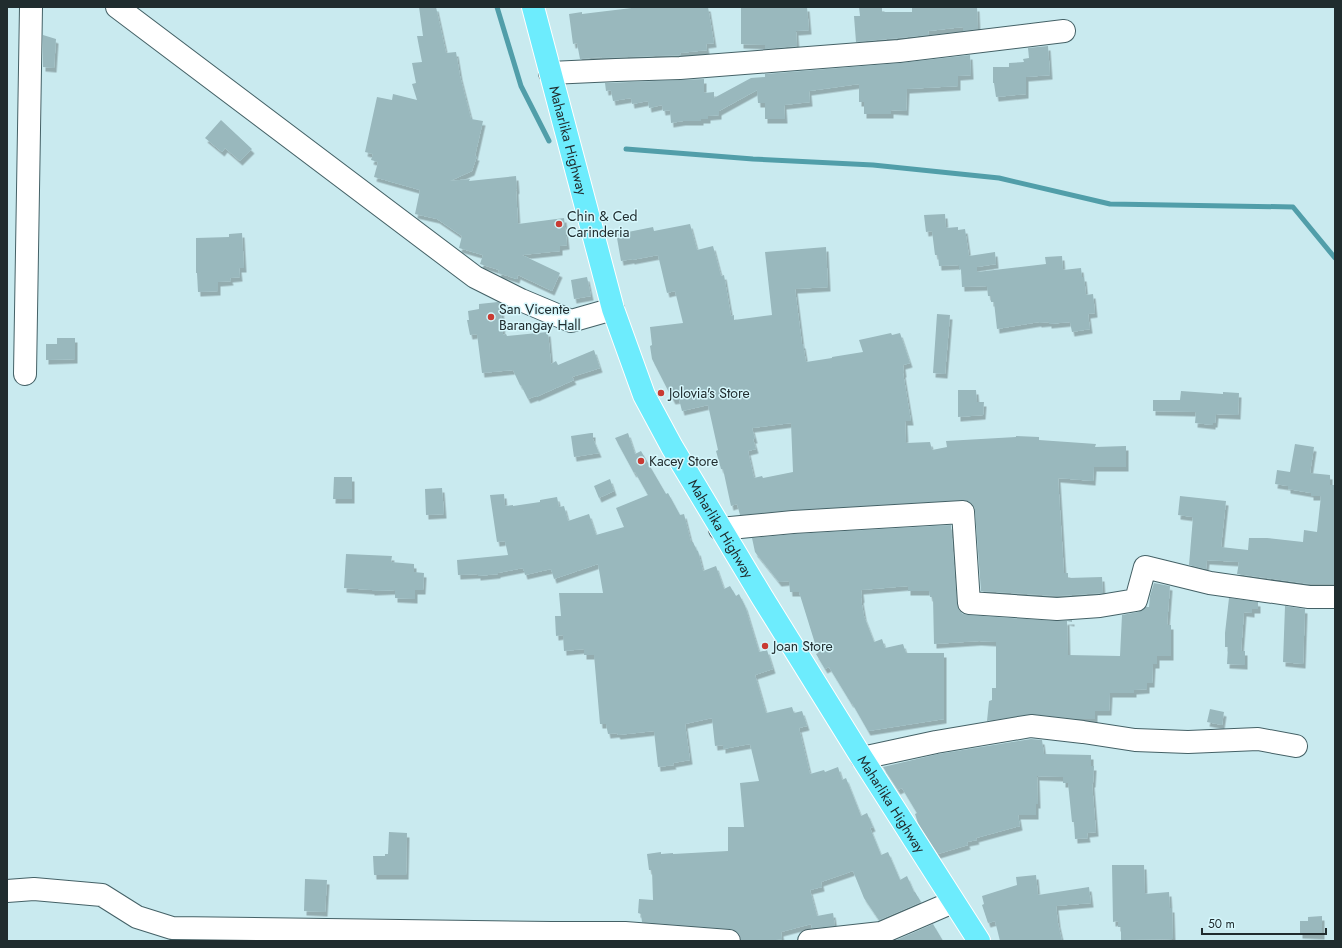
<svg xmlns="http://www.w3.org/2000/svg" width="1342" height="948" font-family="Jost,sans-serif">
<style>
.lines{fill:none;stroke-linecap:round;stroke-linejoin:round}
.stream{stroke:#519ea9;stroke-width:5}
.building{fill:#99b8bd;fill-rule:evenodd;filter:url(#shadow)}
.minor-casing{stroke:#446166;stroke-width:24}
.highway-casing{stroke:#fff;stroke-width:24}
.minor{stroke:#fff;stroke-width:22}
.highway{stroke:#6decfd;stroke-width:22}
.poi-dot{fill:#c93b33;stroke:#d6f7fc;stroke-width:1.5}
.labels{text-anchor:middle;stroke-width:3;stroke-linejoin:round;paint-order:stroke}
.street-label{font-size:14px;fill:#202c2e;stroke:#d6f7fc}
.poi-label{font-size:14px;fill:#202c2e;stroke:#d6f7fc;text-anchor:start}
</style>
<defs>
<filter id="shadow"><feDropShadow dx="2.5" dy="4.5" stdDeviation="0" flood-color="#0004"/></filter>
</defs>
<rect width="100%" height="100%" fill="#c9eaef"/>
<g class="lines">
<path class="stream" d="M497,7L521,86L549,141
M626,149L753,159L873,165L999,178L1110,204L1293,207L1335,258"/>
</g>
<path class="building" d="M419,7H436L446,53L456,52L460,76L471,119L483,121L475,156H477L472,171L450,181L470,179L469,181L516,176L517,189L516,190L518,224L564,218L567,245L560,246V251L522,255L560,273L552,291L518,275L517,279L498,273L499,270L480,264L483,255L459,248L462,236L437,219L415,214L420,190L374,177L378,162L371,160L373,154L365,152L377,97L392,100L393,94L417,100L412,84L416,83L412,63L422,62L417,36H423Z
M640,7H708L714,43L706,44L707,50L680,53L681,55L602,58L601,57L580,59L577,43L573,44L569,14L582,12V14Z
M741,7H807L809,30L796,31L797,46L765,49V45L741,44Z
M859,7H882V12H912V7H977L978,29L963,31V27L928,31L929,35L856,42L854,16H860Z
M43,35L56,39L54,68L43,67Z
M1048,46L1050,75L1026,77V94L996,97L994,83H993V67H1009V63L1024,62L1023,59L1029,58L1028,48Z
M970,55L971,75L958,76V86L907,89L906,111L891,110V114H864V102H859V84L809,91L810,102L784,105L785,119H765V103H758L757,90L719,111V115L708,116V119H701V121H683L671,123L670,110L663,111L662,105L649,108L648,101L632,104L631,98L613,101L611,90L606,91L605,83L704,79V93L714,92V98L751,78L765,77V74L900,63Z
M221,120L252,149L240,161L225,148L222,152L205,138Z
M945,214L946,228L958,227V230L965,229L969,256L995,252L996,264L977,267V272L1046,264L1045,257L1062,256L1063,270L1081,268L1082,277H1084L1086,295L1093,294L1095,313L1088,314L1090,329L1072,332L1070,322L1049,324V322L1039,323V322L997,329L994,302H991V296H988L987,286L962,287L961,269L959,270V265L939,266L938,255H935L932,231L926,232L924,215Z
M690,224L697,250L713,246L721,276L724,275L731,316L734,315V320L772,315L765,252L826,247L828,287L795,289L802,344H803L806,362L832,358V357L863,352L859,340L891,333L892,335L900,333L910,363L903,365L904,373H903L911,421H905L906,443L930,442L932,450L947,447L946,441L1016,437V436L1039,437V440L1096,444L1095,447L1126,446V467H1094L1093,481L1058,478L1064,573H1068V578L1102,577L1103,593L1057,596L981,591L975,511L973,505L968,501L962,500L792,510L740,515L737,504L731,506L723,469H721L716,451L718,450L708,405L682,411L679,399L673,400L652,359L650,346L652,345L650,327L683,323L675,291L667,293L658,255L632,260V259L621,261L617,238H619L618,234L653,227L654,231L659,230ZM791,423L793,472L763,478L762,476L754,478L748,451L756,449L753,439H755L752,428Z
M242,233L244,268H239L240,277L230,278L231,281L218,282V291L198,292L197,273H196V238L229,237V234Z
M587,277L591,296L574,299L571,280Z
M498,302L501,304L503,335L506,334L507,336L548,332L551,364L556,361L558,365L594,350L600,368L572,377L574,380L536,397V396L528,399L521,385H520L513,370L482,373L477,334L470,335L467,320H469L468,311L479,309V304Z
M937,314L950,315L945,374L933,373Z
M57,338H75V359L46,360V344H57Z
M958,390H976L977,402H984L983,415L958,417Z
M1181,391L1223,394V392L1239,393L1238,415L1216,414L1215,423H1213V425L1195,423L1196,412L1153,411V400H1180Z
M591,433H593V439L599,453L574,457L571,436Z
M628,433L635,454L641,451L666,494L668,493L680,515L684,514L691,542H693L697,551H698L703,571L716,566L724,589L730,586L736,596L739,594L745,606L759,652L767,650L773,669L755,675L766,713L792,707L794,713L802,711L807,726L799,728L810,774L824,770L825,772L838,767L842,780L846,778L861,816L867,813L873,827L870,828L881,855L888,852L900,880L907,876L914,892H915L921,902L879,920L864,898L853,871L821,882L822,887L810,890L817,916L833,913L835,926L812,928L811,924L781,932L782,939L769,941H741L740,935L736,931L730,929L642,922L641,914L638,913L639,899L653,900L652,870H649L647,854L661,852V854L673,853V854L728,851V827H744L740,783L759,781L750,744L723,749V745L715,746L712,718L685,724L690,760L673,763L674,765L658,767L654,731L618,735L617,733L608,734L606,724H600L594,655H584V649L564,651L563,635L556,636L555,616H561L559,593H603L598,564L554,579L551,569L525,575L523,568L498,573V574L478,576V574L458,575L457,560L508,555L505,541L497,542L490,495L504,494L505,506L513,505V506L540,502V500L557,497L559,507L564,506L568,521L589,514L596,535L624,527L616,508L648,495L635,472L634,473L615,438Z
M1295,444L1314,447L1310,473L1330,475V485H1335V584H1310L1237,574L1239,562L1207,560L1206,569L1189,565L1193,517L1178,515L1180,496L1226,501L1221,547L1248,550L1249,538H1267L1303,542L1304,530L1317,532L1321,496H1311V493L1288,489V486L1275,484L1277,470L1290,472Z
M334,477H352V499H333Z
M610,479L614,491L599,498L594,486Z
M442,488L444,514L426,515L425,489Z
M951,525L957,604L959,610L963,614L968,615L1056,621L1072,620V622L1067,621L1068,655L1120,656L1122,615L1138,612L1146,607H1149L1150,596L1154,583L1170,586L1167,625H1171V656H1157V664H1153L1152,683H1147V689L1134,690V693H1110L1109,711H1095V719H1077L1032,714L987,721L989,701L992,700V688H996V642L979,641L934,644L933,597H930L929,591H908V586L861,590L862,598L861,599L864,616L874,642L882,639L885,648L903,644L906,653H944V719L868,731L852,703H851L829,667L825,669L816,654L818,653L799,592H790L789,581L779,582L755,552L752,538L794,534Z
M346,554L392,556L391,562L414,564V572L424,573L423,590H415V599L395,598V590L372,591V590L344,588Z
M1229,598L1258,602V609H1252V613L1244,612L1241,651H1245V665L1227,664L1228,647H1225V633Z
M1285,606L1305,609L1303,664L1283,662Z
M1210,709L1224,712L1222,725L1207,722Z
M1031,739L1042,740L1044,754L1091,755V766H1094L1093,783H1092L1096,832L1087,833L1088,838L1075,839L1074,822H1072L1068,783H1063V777L1037,776L1038,804H1036V815H1018L1020,826L976,838L977,840L967,842L968,845L938,854L918,823L915,814L917,813L902,788L898,790L883,767L938,754Z
M389,832L407,833L406,875H374L373,856H385V854H388Z
M1112,865H1144L1145,894L1169,892L1170,908H1172L1173,939L1121,940V927H1118V921L1113,922Z
M1036,875L1038,895L1089,887L1091,903L1056,906L1058,923L1062,941H1000L995,921L988,923L982,905L984,904L982,896L1017,885L1016,877Z
M305,879L327,880L325,912L304,911Z
M1322,916V935L1300,934V921H1308V917Z
M933,924L943,941H894Z"/>
<g class="lines">
<defs>
<path id="minor" d="M117,7L475,277L521,300L571,321L613,309
M550,73L616,70L680,68L899,51L1064,31
M25,374L31,7
M720,529L793,522L963,512L969,603L1057,609L1100,606L1136,600L1145,567L1210,583L1309,597H1335
M862,758L936,742L1031,726L1083,732L1135,740L1188,742L1258,739L1296,746
M7,891L34,889L102,895L137,917L172,928L552,933H625L729,941
M809,941L881,933L953,902"/>
<g id="highway">
<path id="s1" d="M533,7L613,309L644,395L672,447L762,597L862,758L979,941"/>
</g>
</defs>
<use href="#minor" class="minor-casing"/>
<use href="#highway" class="highway-casing"/>
<use href="#minor" class="minor"/>
<use href="#highway" class="highway"/>
</g>
<g class="poi-dot">
<circle cx="559" cy="224" r="4"/>
<circle cx="491" cy="317" r="4"/>
<circle cx="661" cy="393" r="4"/>
<circle cx="641" cy="461" r="4"/>
<circle cx="765" cy="646" r="4"/>
</g>
<g class="labels">
<g class="street-label">
<text dy="5" stroke="none"><textPath href="#s1" startOffset="138">Maharlika Highway</textPath></text>
<text dy="5" stroke="none"><textPath href="#s1" startOffset="558">Maharlika Highway</textPath></text>
<text dy="5" stroke="none"><textPath href="#s1" startOffset="882">Maharlika Highway</textPath></text>
</g>
<g class="poi-label">
<text x="567" y="221">Chin &amp; Ced<tspan x="567" dy="16">Carinderia</tspan></text>
<text x="499" y="314">San Vicente<tspan x="499" dy="16">Barangay Hall</tspan></text>
<text x="669" y="398">Jolovia's Store</text>
<text x="649" y="466">Kacey Store</text>
<text x="773" y="651">Joan Store</text>
</g>
</g>
<rect width="1342" height="948" fill="none" stroke="#202c2e" stroke-width="16"/>
<path d="M1202 928v6h124v-6" fill="none" stroke="#202c2e" stroke-width="2"/>
<text x="1208" y="928" font-size="12" fill="#202c2e" stroke="#d6f7fc" stroke-width="3" paint-order="stroke">50 m</text>
</svg>
